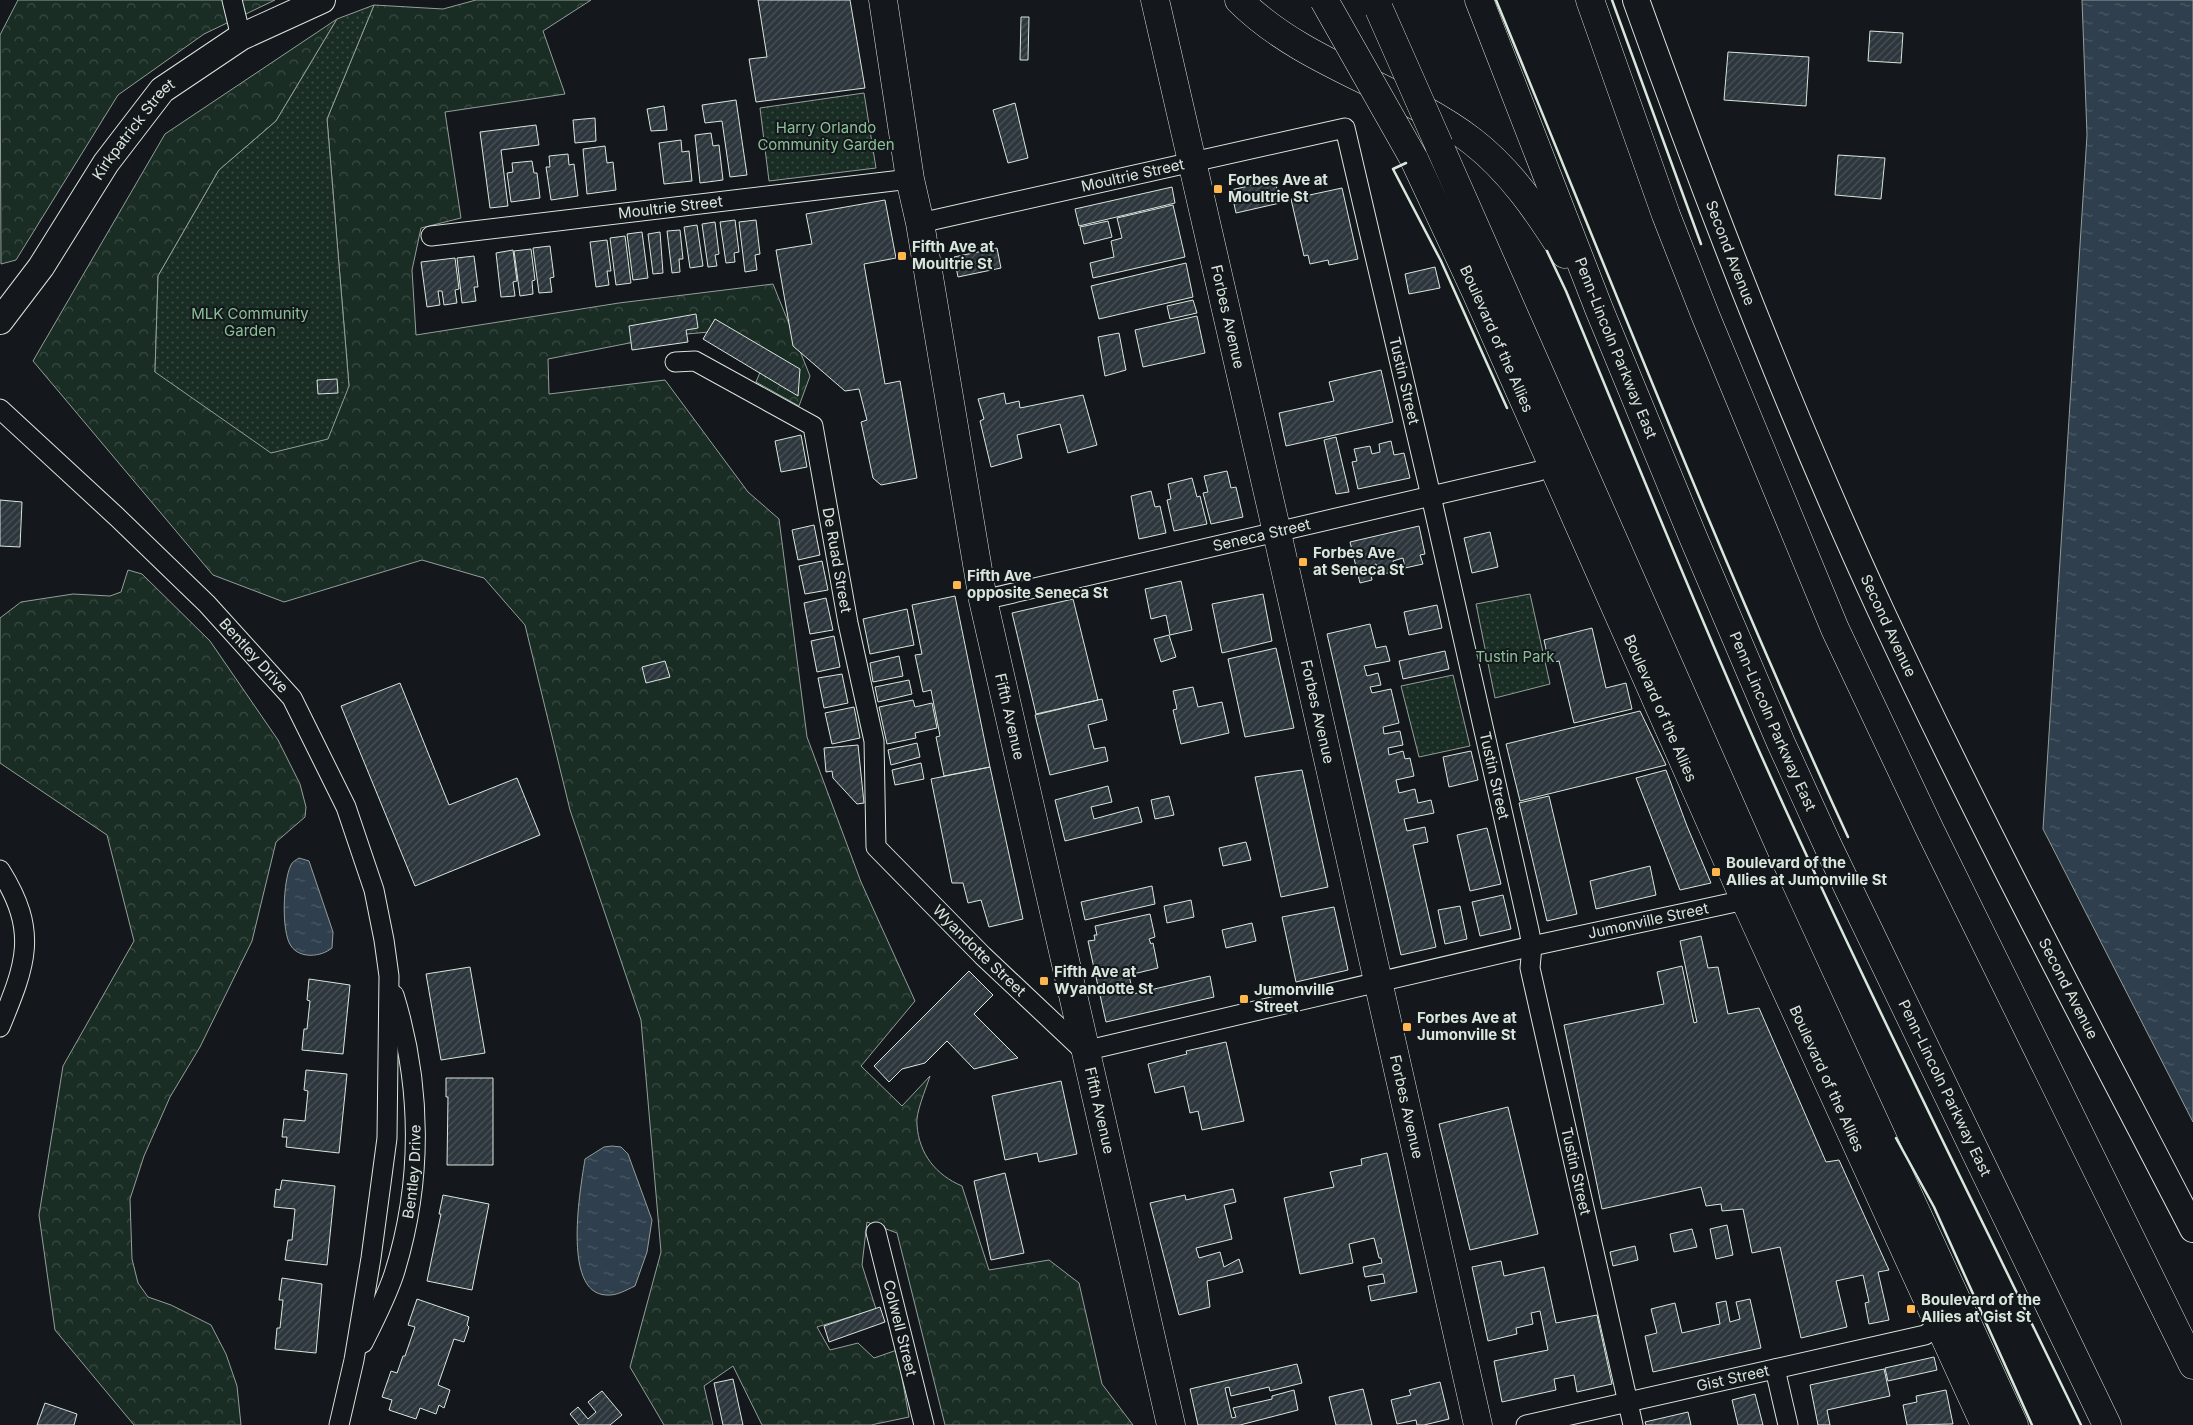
<svg xmlns="http://www.w3.org/2000/svg" width="2193" height="1425" font-family="Inter,sans-serif">
<style>
.forest{fill:url(#forest-crowns);stroke:#939e99}
.park{fill:url(#park-dots);stroke:#939e99}
.water{fill:url(#water-ripples);stroke:#939e99}
.building{fill:url(#building-hatch);stroke:#d8e6dc}
.lines{fill:none;stroke-linecap:round;stroke-linejoin:round}
.street-casing{stroke:#d8e6dc;stroke-width:21}
.secondary-casing{stroke:#d8e6dc;stroke-width:28}
.primary-casing{stroke:#d8e6dc;stroke-width:29}
.highway-casing{stroke:#d8e6dc;stroke-width:29}
.street{stroke:#14181c;stroke-width:19}
.secondary{stroke:#14181c;stroke-width:26}
.primary{stroke:#14181c;stroke-width:28}
.highway{stroke:#14181c;stroke-width:28}
.highway-bridge-casing{stroke:#d8e6dc;stroke-width:29;stroke-linecap:butt}
.highway-bridge{stroke:#14181c;stroke-width:28}
.wall{stroke:#d8e6dc;stroke-width:2.5}
.poi-dot{fill:#ffb74d;stroke:#14181c;stroke-width:2}
.labels{text-anchor:middle;stroke-width:4;stroke-linejoin:round;paint-order:stroke}
.park-label{font-size:15px;fill:#8ac095;stroke:#14181c}
.street-label{font-size:15px;fill:#d8e6dc;stroke:#14181c}
.poi-label{font-size:15px;font-weight:bold;fill:#d8e6dc;stroke:#14181c;text-anchor:start}
</style>
<defs>
<pattern id="forest-crowns" width="20" height="18" patternUnits="userSpaceOnUse" patternTransform="scale(1.25)"><rect width="20" height="18" fill="#1a2d24"/><path d="M2 6a3 3 0 1 1 6 0M12 15a3 3 0 1 1 6 0" fill="none" stroke="#3b4b43"/></pattern>
<pattern id="park-dots" width="8" height="8" patternUnits="userSpaceOnUse" patternTransform="scale(1.25)"><rect width="8" height="8" fill="#1a2d24"/><path d="M2 2h.1M6 6h.1" fill="none" stroke="#3b4b43" stroke-width="1.8" stroke-linecap="round"/></pattern>
<pattern id="water-ripples" width="26" height="14" patternUnits="userSpaceOnUse" patternTransform="scale(1.25)"><rect width="26" height="14" fill="#2f3f4d"/><path d="M2 4q2-2 4 0t4 0M15 11q2-2 4 0t4 0" fill="none" stroke="#4c5b66"/></pattern>
<pattern id="building-hatch" width="6" height="6" patternUnits="userSpaceOnUse" patternTransform="scale(1.25)"><rect width="6" height="6" fill="#2c363c"/><path d="M-1 1l2-2M0 6l6-6M5 7l2-2" fill="none" stroke="#4a5358"/></pattern>
</defs>
<rect width="100%" height="100%" fill="#14181c"/>
<path class="forest" d="M18,0H275L204,34L118,95L16,260L1,264L0,35Z
M476,0H591L543,31L565,94L445,112L461,218L421,228L412,270L416,335L619,303L773,284L810,376L799,406L756,382L766,358L720,331L665,336L548,359L549,394L665,380L748,492L779,519L807,737L861,882L915,1001L861,1066L902,1106L930,1076C926,1089 915,1114 917,1125C919,1154 936,1175 962,1186L989,1270L1049,1260L1079,1283L1102,1384L1133,1425H945L897,1233L867,1222L862,1265L876,1309L817,1327L830,1350L858,1343L874,1358L897,1350L909,1417L871,1425H762L733,1366L704,1386L713,1425H664L630,1367L661,1252L641,1020L570,810L525,625L484,578L422,560L284,602L213,575L33,361L165,134L337,19L276,121L219,170L158,276L155,372L349,386L327,119L374,5L443,9Z
M128,570L142,574L210,641L278,740L300,784L306,807L305,817L276,842L252,941L200,1047L170,1097L144,1156L130,1199L132,1259L138,1283L148,1297L171,1305L211,1325L226,1354L237,1386L241,1425H134L55,1330L39,1215L63,1066L134,941L107,835L0,763V618L21,602L73,594L110,596L121,592Z"/>
<path class="park" d="M374,5L327,119L349,386L328,439L271,453L155,372L158,276L219,170L276,121L337,19Z
M864,93L876,168L769,181L760,108Z
M1530,594L1550,684L1495,698L1476,604Z
M1453,675L1470,746L1419,757L1401,686Z"/>
<path class="water" d="M2082,0H2193V1122L2043,829L2087,135Z
M299,858L309,861L333,932L332,948C321,957 300,959 291,946C281,932 283,880 291,865C292,862 296,860 299,858Z
M612,1146L621,1147L628,1154L652,1220L647,1252L635,1286C626,1290 617,1296 606,1295C561,1293 581,1185 585,1159L604,1147Z"/>
<path class="building" d="M758,0H850L865,88L756,102L749,59L767,57Z
M1021,17H1029L1028,60H1020Z
M1870,31L1903,33L1901,63L1868,61Z
M1728,52L1809,57L1806,106L1724,100Z
M736,100L747,175L730,177L722,121L705,123L702,105Z
M1015,103L1028,158L1008,163L993,110Z
M664,106L667,130L651,131L647,109Z
M595,118L596,141L575,143L573,120Z
M536,125L539,145L501,150L508,206L490,208L480,132Z
M711,133L713,146L719,145L723,180L700,183L695,135Z
M681,140L682,152L689,151L692,181L664,184L659,143Z
M605,146L607,163L613,162L616,190L587,194L583,149Z
M568,154L569,165L574,164L578,196L551,200L546,167H550L549,156Z
M1838,155L1885,158L1881,199L1835,195Z
M532,161L534,173H537L540,198L511,202L507,173L513,172L512,163Z
M1275,180L1280,203L1236,213L1231,190Z
M1172,187L1175,203L1079,226L1075,209Z
M1342,188L1358,259L1329,265L1328,260L1310,264L1308,255L1304,256L1291,199Z
M885,200L896,258L864,264L885,384L900,381L917,478L881,485L873,478L861,422L867,420L859,389L845,391L793,346L776,250L812,244L806,214Z
M1173,205L1185,257L1093,278L1090,263L1114,257L1111,241L1122,238L1117,218Z
M735,220L739,252L734,253L735,262L726,263L720,222Z
M756,220L760,254L755,255L757,270L745,272L739,222Z
M1108,221L1112,237L1084,244L1080,227Z
M715,222L719,254L715,255L717,266L708,267L702,224Z
M697,225L703,266L690,268L684,227Z
M680,230L683,259H679L680,272L672,273L667,231Z
M642,232L648,278L633,280L627,234Z
M660,232L663,273L653,274L648,234Z
M625,236L631,283L616,285L610,238Z
M607,240L611,271H607L609,285L596,287L590,242Z
M550,246L554,277L550,278L552,292L539,293L533,248Z
M997,248L1001,268L958,277L954,257Z
M531,249L535,280L532,281L533,294L520,296L514,251Z
M513,250L517,281L513,282L515,296L501,297L496,253Z
M474,256L478,287H474L476,301L462,303L457,258Z
M455,258L459,289L455,290L457,303L444,305L442,291H438L440,305L427,307L421,262Z
M1186,263L1193,297L1099,319L1091,286Z
M1435,267L1440,288L1409,294L1405,274Z
M1193,300L1197,313L1170,319L1167,306Z
M696,314L698,328L686,330L688,342L632,350L629,326Z
M1197,316L1205,353L1143,367L1135,330Z
M715,319L800,369L798,396L703,339Z
M1119,333L1126,370L1105,376L1098,337Z
M1381,370L1393,422L1286,446L1279,413L1334,401L1329,382Z
M337,379L338,393L318,394L317,380Z
M1004,393L1006,404L1019,401L1020,408L1083,395L1097,445L1068,453L1060,424L1017,435L1022,458L991,467L980,421L984,419L978,399Z
M801,435L807,467L781,472L775,441Z
M1336,437L1349,492L1336,494L1324,440Z
M1391,441L1394,455L1404,453L1410,478L1358,489L1352,462L1357,461L1354,449L1370,446L1372,454L1380,452L1379,444Z
M1227,471L1231,488L1236,487L1243,517L1211,524L1203,493L1208,492L1204,476Z
M1192,478L1197,497L1200,496L1207,524L1174,531L1167,500L1171,499L1168,484Z
M1151,491L1155,507L1160,506L1166,533L1139,539L1131,496Z
M0,500L22,502L20,547L0,546Z
M814,525L820,555L798,560L792,530Z
M1419,526L1425,554L1420,555L1423,564L1405,568L1403,558L1393,561L1396,571L1379,575L1376,564L1369,566L1372,580L1360,583L1350,542Z
M1490,532L1498,567L1472,573L1464,538Z
M822,561L828,590L805,594L799,566Z
M1181,581L1192,630L1170,635L1166,615L1151,619L1145,589Z
M1263,594L1272,641L1222,653L1212,604Z
M955,596L990,767L944,776L936,737L940,736L931,690L923,692L915,655L922,654L912,605Z
M826,598L833,630L810,634L804,603Z
M1073,599L1098,700L1036,714L1012,613Z
M1437,605L1442,628L1409,635L1404,612Z
M907,609L914,645L870,654L863,619Z
M1370,624L1376,648L1386,646L1390,661L1364,666L1367,676L1378,673L1381,685L1370,687L1372,693L1391,689L1399,723L1383,727L1384,734L1400,731L1403,745L1388,748L1389,755L1403,751L1405,759L1410,758L1414,776L1396,780L1399,793L1415,789L1418,803L1431,800L1434,813L1404,819L1407,831L1425,827L1428,842L1413,845L1436,947L1401,955L1327,634Z
M1592,628L1606,688L1626,683L1632,709L1574,723L1559,661L1549,663L1544,640Z
M1169,635L1176,657L1161,662L1154,639Z
M834,636L840,667L817,672L811,641Z
M1276,648L1294,728L1245,737L1228,659Z
M1445,651L1449,669L1403,679L1399,661Z
M899,656L903,676L873,682L870,663Z
M665,661L670,677L646,683L642,667Z
M842,674L848,703L824,708L818,678Z
M909,680L912,694L878,702L875,687Z
M400,683L449,805L517,778L540,835L415,886L341,706Z
M1193,687L1198,707L1222,702L1229,733L1181,744L1173,710L1177,709L1173,691Z
M1102,699L1107,720L1088,725L1094,749L1105,747L1108,761L1050,775L1035,715Z
M913,700L915,707L932,703L937,728L915,733L916,738L887,744L879,707Z
M854,707L860,738L832,744L825,713Z
M1640,711L1666,765L1520,801L1506,744Z
M917,743L920,757L891,765L888,750Z
M858,745L864,803L857,804L833,778L832,771L826,772L824,748Z
M1471,751L1478,780L1449,787L1443,757Z
M921,763L924,779L895,785L892,770Z
M990,767L1023,919L989,927L981,900L968,903L963,883H952L931,779Z
M1302,770L1328,887L1281,897L1255,777Z
M1666,770L1687,826L1711,883L1680,890L1636,778Z
M1108,786L1112,802L1091,807L1094,819L1138,807L1142,822L1065,841L1055,800Z
M1169,796L1174,815L1155,819L1151,800Z
M1549,796L1577,914L1547,921L1519,803Z
M1487,828L1501,884L1470,891L1457,835Z
M1246,842L1251,860L1223,866L1219,848Z
M1650,866L1656,895L1596,909L1590,881Z
M1152,886L1155,904L1085,920L1081,902Z
M1503,895L1511,929L1480,936L1472,902Z
M1191,900L1194,917L1167,923L1164,906Z
M1460,906L1467,939L1445,944L1438,910Z
M1334,907L1348,970L1296,982L1282,917Z
M1150,914L1155,937L1149,939L1151,944L1153,943L1158,968L1129,975L1133,994L1210,976L1214,997L1106,1022L1088,941L1095,940L1094,935H1097L1095,926Z
M1252,923L1256,941L1226,948L1222,930Z
M1701,936L1708,968L1718,967L1728,1014L1759,1008L1826,1162L1839,1160L1889,1270L1878,1272L1889,1320L1869,1324L1865,1303L1869,1302L1863,1275L1836,1281L1847,1327L1801,1338L1780,1247L1752,1253L1743,1209L1722,1211L1721,1204L1706,1206L1701,1187L1602,1209L1564,1025L1664,1004L1657,972L1682,966L1694,1023L1697,1022L1680,941Z
M470,967L485,1053L441,1060L426,974Z
M969,971L993,995L974,1014L1018,1058L974,1069L947,1041L925,1063L902,1069L889,1082L874,1066Z
M309,979L350,985L343,1054L302,1050L304,1029H307L310,1001L307,1000Z
M1226,1042L1244,1121L1202,1130L1198,1111L1190,1113L1184,1086L1155,1093L1148,1064L1187,1054L1186,1051Z
M306,1070L347,1074L339,1153L286,1147L287,1137H282L284,1119L305,1121L308,1091L304,1090Z
M446,1078H493V1165H447L448,1097H446Z
M1061,1081L1077,1154L1039,1162L1037,1153L1005,1160L992,1096Z
M1508,1107L1538,1234L1470,1250L1439,1124Z
M1387,1153L1417,1292L1371,1301L1368,1286L1385,1283L1383,1274L1365,1277L1363,1267L1382,1263L1381,1258H1379L1374,1238L1349,1244L1353,1263L1300,1274L1284,1198L1334,1187L1330,1172L1362,1165L1361,1159Z
M1005,1173L1024,1253L991,1260L974,1181Z
M282,1180L335,1186L327,1265L285,1260L288,1240H292L295,1209L274,1207L276,1189L280,1190Z
M1233,1189L1236,1202L1224,1205L1232,1239L1196,1248L1199,1258L1220,1252L1224,1267L1239,1259L1243,1272L1207,1281L1210,1307L1179,1315L1150,1203L1185,1195L1186,1200Z
M443,1195L489,1204L472,1290L427,1281L441,1214H439Z
M1727,1225L1733,1255L1716,1259L1710,1229Z
M1692,1229L1697,1247L1674,1252L1670,1234Z
M1635,1246L1638,1260L1613,1266L1610,1252Z
M1501,1261L1504,1276L1544,1267L1556,1323L1597,1315L1612,1384L1577,1392L1574,1375L1554,1379L1556,1390L1502,1402L1494,1361L1548,1350L1540,1311L1531,1313L1533,1324L1516,1328L1517,1334L1488,1341L1472,1267Z
M282,1278L322,1284L316,1353L275,1349L277,1328H280L283,1300H279Z
M417,1299L469,1317L467,1325L469,1327L464,1342L454,1339L438,1385L450,1390L444,1408L439,1405L436,1414L420,1408L416,1419L389,1410L392,1400L382,1397L391,1371L397,1373L403,1356H405L415,1327L408,1325Z
M1750,1299L1761,1348L1653,1372L1645,1336L1657,1333L1651,1309L1675,1303L1682,1333L1720,1324L1716,1303L1726,1301L1730,1322L1740,1319L1736,1302Z
M880,1307L885,1322L829,1342L824,1326Z
M1934,1357L1937,1370L1888,1381L1885,1368Z
M1297,1364L1302,1383L1270,1391L1269,1387L1231,1396L1229,1387L1225,1388L1232,1418L1236,1417L1233,1408L1272,1399V1396L1294,1390L1298,1410L1240,1425H1198L1190,1389Z
M1884,1369L1890,1396L1827,1410L1830,1425H1818L1810,1385Z
M733,1379L743,1425H723L714,1383Z
M1440,1382L1449,1419L1424,1425H1417L1416,1420L1397,1424L1391,1400L1411,1395L1409,1390Z
M1363,1389L1372,1425H1336L1329,1397Z
M1946,1390L1953,1424L1907,1425L1903,1405L1917,1402L1916,1396Z
M602,1391L622,1415L610,1425H579L570,1414L578,1407L588,1419L596,1412L588,1402Z
M1755,1394L1763,1425H1738L1732,1400Z
M45,1403L77,1414L74,1425H37Z
M1688,1412L1691,1425H1646L1645,1422Z"/>
<g class="lines">
<defs>
<g id="street">
<path d="M232,0L241,37"/>
<path id="s1" d="M920,223L1345,128L1431,496L1529,930L1532,946L1530,968L1633,1425"/>
<path id="s2" d="M431,236L910,179"/>
<path id="s3" d="M675,362L695,361L813,426L848,623L874,741L876,847L983,956L1084,1051L1532,946L1745,900"/>
<path id="s4" d="M0,409L117,517L207,604L292,698L346,807L374,890L384,940L389,976L387,1138L371,1258L354,1360L339,1425"/>
<path id="s5" d="M983,600L1539,471"/>
<path d="M0,870C39,932 26,964 0,1027"/>
<path id="s6" d="M876,1232L924,1425"/>
<path id="s7" d="M363,1343C374,1321 386,1298 394,1274C423,1182 422,1086 394,995"/>
<path d="M1775,1369L1788,1425"/>
<path id="s8" d="M1526,1425L1925,1335L1938,1327"/>
</g>
<g id="secondary">
<path id="s9" d="M1636,0C1710,207 1789,412 1881,611C1978,820 2087,1024 2193,1229"/>
<path id="s10" d="M0,321L41,267L106,163L162,90L241,37L322,0"/>
</g>
<g id="primary">
<path id="s11" d="M883,0L910,179L920,223L983,600L1171,1425"/>
<path id="s12" d="M1155,0L1273,515L1478,1425"/>
</g>
<g id="highway">
<path d="M1239,0C1304,65 1400,86 1472,141C1511,171 1539,213 1565,254"/>
<path id="s13" d="M1479,0L1599,309L1693,537L1781,743L1828,846L2107,1425"/>
<path d="M1590,0L1666,215L1706,317L1835,629L1930,830L2193,1365"/>
<path d="M1439,145L1768,890L2014,1425"/>
<path id="s14" d="M1414,159L1476,292L1745,900L1985,1425"/>
</g>
</defs>
<use href="#street" class="street-casing"/>
<use href="#secondary" class="secondary-casing"/>
<use href="#primary" class="primary-casing"/>
<use href="#highway" class="highway-casing"/>
<use href="#street" class="street"/>
<use href="#secondary" class="secondary"/>
<use href="#primary" class="primary"/>
<use href="#highway" class="highway"/>
<defs>
<path id="highway-bridge" d="M1324,0L1414,159
M1379,9L1439,145"/>
</defs>
<use href="#highway-bridge" class="highway-bridge-casing"/>
<use href="#highway-bridge" class="highway-bridge"/>
<path class="wall" d="M1496,0C1611,280 1721,562 1848,837
M1612,0L1701,244
M1406,163L1393,169L1441,261L1507,408
M1547,251L1566,291C1630,445 1692,600 1760,753C1861,979 1973,1201 2081,1425
M1896,1138L1934,1207L2032,1425"/>
</g>
<g class="poi-dot">
<rect x="1213" y="184" width="10" height="10" rx="2.5"/>
<rect x="897" y="251" width="10" height="10" rx="2.5"/>
<rect x="1298" y="557" width="10" height="10" rx="2.5"/>
<rect x="952" y="580" width="10" height="10" rx="2.5"/>
<rect x="1711" y="867" width="10" height="10" rx="2.5"/>
<rect x="1039" y="976" width="10" height="10" rx="2.5"/>
<rect x="1239" y="994" width="10" height="10" rx="2.5"/>
<rect x="1402" y="1022" width="10" height="10" rx="2.5"/>
<rect x="1906" y="1304" width="10" height="10" rx="2.5"/>
</g>
<g class="labels">
<g class="park-label">
<text x="826" y="133">Harry Orlando<tspan x="826" dy="17">Community Garden</tspan></text>
<text x="250" y="319">MLK Community<tspan x="250" dy="17">Garden</tspan></text>
<text x="1515" y="662">Tustin Park</text>
</g>
<g class="street-label">
<text dy="5" stroke="none"><textPath href="#s10" startOffset="234">Kirkpatrick Street</textPath></text>
<text dy="5" stroke="none"><textPath href="#s1" startOffset="218">Moultrie Street</textPath></text>
<text dy="5" stroke="none"><textPath href="#s2" startOffset="241">Moultrie Street</textPath></text>
<text dy="5" stroke="none"><textPath href="#s9" startOffset="270">Second Avenue</textPath></text>
<text dy="5" stroke="none"><textPath href="#s12" startOffset="325">Forbes Avenue</textPath></text>
<text dy="5" stroke="none"><textPath href="#s14" startOffset="198">Boulevard of the Allies</textPath></text>
<text dy="5" stroke="none"><textPath href="#s13" startOffset="374">Penn-Lincoln Parkway East</textPath></text>
<text dy="5" stroke="none"><textPath href="#s1" startOffset="695">Tustin Street</textPath></text>
<text dy="5" stroke="none"><textPath href="#s5" startOffset="286">Seneca Street</textPath></text>
<text dy="5" stroke="none"><textPath href="#s3" startOffset="291">De Ruad Street</textPath></text>
<text dy="5" stroke="none"><textPath href="#s9" startOffset="675">Second Avenue</textPath></text>
<text dy="5" stroke="none"><textPath href="#s4" startOffset="354">Bentley Drive</textPath></text>
<text dy="5" stroke="none"><textPath href="#s14" startOffset="602">Boulevard of the Allies</textPath></text>
<text dy="5" stroke="none"><textPath href="#s12" startOffset="730">Forbes Avenue</textPath></text>
<text dy="5" stroke="none"><textPath href="#s11" startOffset="728">Fifth Avenue</textPath></text>
<text dy="5" stroke="none"><textPath href="#s13" startOffset="779">Penn-Lincoln Parkway East</textPath></text>
<text dy="5" stroke="none"><textPath href="#s1" startOffset="1100">Tustin Street</textPath></text>
<text dy="5" stroke="none"><textPath href="#s3" startOffset="1452">Jumonville Street</textPath></text>
<text dy="5" stroke="none"><textPath href="#s3" startOffset="728">Wyandotte Street</textPath></text>
<text dy="5" stroke="none"><textPath href="#s9" startOffset="1080">Second Avenue</textPath></text>
<text dy="5" stroke="none"><textPath href="#s14" startOffset="1008">Boulevard of the Allies</textPath></text>
<text dy="5" stroke="none"><textPath href="#s13" startOffset="1184">Penn-Lincoln Parkway East</textPath></text>
<text dy="5" stroke="none"><textPath href="#s12" startOffset="1135">Forbes Avenue</textPath></text>
<text dy="5" stroke="none"><textPath href="#s11" startOffset="1132">Fifth Avenue</textPath></text>
<text dy="5" stroke="none"><textPath href="#s7" startOffset="180">Bentley Drive</textPath></text>
<text dy="5" stroke="none"><textPath href="#s1" startOffset="1505">Tustin Street</textPath></text>
<text dy="5" stroke="none"><textPath href="#s6" startOffset="99">Colwell Street</textPath></text>
<text dy="5" stroke="none"><textPath href="#s8" startOffset="212">Gist Street</textPath></text>
</g>
<g class="poi-label">
<text x="1228" y="185">Forbes Ave at<tspan x="1228" dy="17">Moultrie St</tspan></text>
<text x="912" y="252">Fifth Ave at<tspan x="912" dy="17">Moultrie St</tspan></text>
<text x="1313" y="558">Forbes Ave<tspan x="1313" dy="17">at Seneca St</tspan></text>
<text x="967" y="581">Fifth Ave<tspan x="967" dy="17">opposite Seneca St</tspan></text>
<text x="1726" y="868">Boulevard of the<tspan x="1726" dy="17">Allies at Jumonville St</tspan></text>
<text x="1054" y="977">Fifth Ave at<tspan x="1054" dy="17">Wyandotte St</tspan></text>
<text x="1254" y="995">Jumonville<tspan x="1254" dy="17">Street</tspan></text>
<text x="1417" y="1023">Forbes Ave at<tspan x="1417" dy="17">Jumonville St</tspan></text>
<text x="1921" y="1305">Boulevard of the<tspan x="1921" dy="17">Allies at Gist St</tspan></text>
</g>
</g>
</svg>
